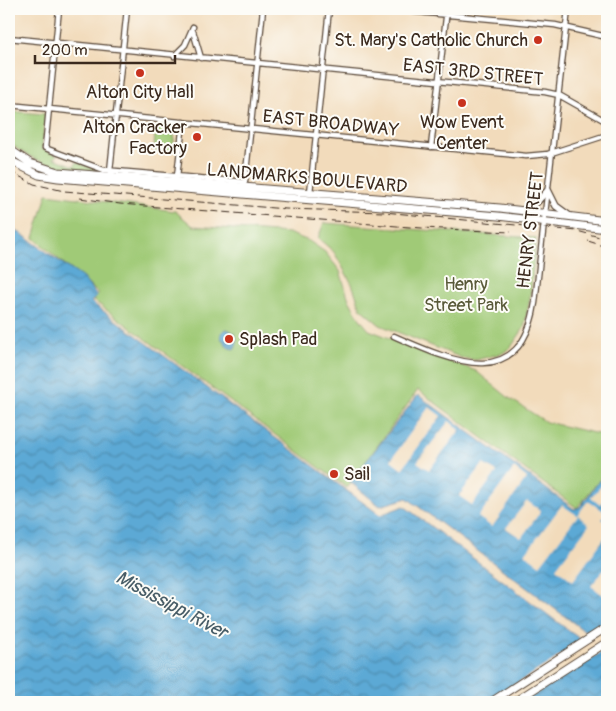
<svg xmlns="http://www.w3.org/2000/svg" width="616" height="711" font-family="Pangolin,sans-serif">
<style>
.green{fill:#a0ca77;stroke:#6e7a4a}
.water{fill:url(#water-waves);stroke:#4c6a7a}
.pier{fill:#f2dbbb}
.lines{fill:none;stroke-linecap:round;stroke-linejoin:round}
.minor-casing{stroke:#564536;stroke-width:7}
.major-casing{stroke:#564536;stroke-width:8}
.highway-casing{stroke:#564536;stroke-width:9}
.minor{stroke:#fff;stroke-width:4.5}
.major{stroke:#fff;stroke-width:5.5}
.highway{stroke:#fff;stroke-width:7}
.rail{stroke:#3b2a1e;stroke-width:1;stroke-dasharray:8 4;stroke-linecap:butt}
.poi-dot{fill:#c8321e;stroke:#fdfcf7;stroke-width:2}
.labels{text-anchor:middle;stroke-width:4;stroke-linejoin:round;paint-order:stroke}
.poi-label{font-size:18px;fill:#3b2a1e;stroke:#fdfcf7;text-anchor:end}
.street-label{font-size:18px;fill:#3b2a1e;stroke:#fdfcf7}
.park-label{font-size:18px;fill:#595a39;stroke:#fdfcf7}
.water-label{font-size:19px;font-style:italic;fill:#485d67;stroke:#fdfcf7}
</style>
<defs>
<pattern id="water-waves" width="16" height="10" patternUnits="userSpaceOnUse" patternTransform="scale(1.25)"><rect width="16" height="10" fill="#5ca9d5"/><path d="M0 5q4-4 8 0t8 0" fill="none" stroke="#4d8aac"/></pattern>
</defs>
<rect width="100%" height="100%" fill="#fdfcf7"/>
<filter id="ink" filterUnits="userSpaceOnUse"><feTurbulence type="fractalNoise" baseFrequency=".02" numOctaves="2"/><feDisplacementMap in="SourceGraphic" scale="10" xChannelSelector="R" yChannelSelector="G"/><feConvolveMatrix kernelMatrix="1 2 1 2 8 2 1 2 1" color-interpolation-filters="sRGB"/></filter>
<filter id="wash" filterUnits="userSpaceOnUse"><feTurbulence type="fractalNoise" baseFrequency=".0096" numOctaves="4" result="noise"/><feDisplacementMap in="SourceGraphic" scale="20" xChannelSelector="R" yChannelSelector="G"/><feGaussianBlur stdDeviation="1.12" result="paint"/><feColorMatrix in="noise" values="0 0 0 0 0 0 0 0 0 0 0 0 0 0 0 0 0 1.4 0 .05"/><feComposite in="paint" operator="in"/></filter>
<g filter="url(#wash)">
<rect width="100%" height="100%" fill="#f2dbbb"/>
<path class="green" d="M18,112L45,114L42,149L57,155L54,158L74,166L77,162L101,172C68,170 34,165 9,142V113Z
M155,129L175,130L173,152L154,151Z
M47,194L175,211L193,226L288,233L309,241L325,252L340,271L349,300L360,319L369,330L476,371L509,398L546,422L607,436V482L601,478L577,508L418,390L347,488L93,300L98,293L34,238Z
M324,223L536,238L530,298L524,328L511,347L503,353L476,360L462,358L380,325L361,309L352,284L334,252L318,238Z"/>
<path class="water" d="M9,225L83,278L97,296L91,302L380,515L404,506L580,639L587,633L407,498L380,506L350,482L418,395L574,509L580,507L600,480L607,485V702H9Z
M226,329C236,331 240,341 234,349L229,348L221,338V333Z"/>
<path class="pier" d="M429,407L441,416L402,469L391,460Z
M449,421L460,430L429,470L417,462Z
M483,464L497,472L472,505L459,496Z
M514,468L527,478L492,527L478,517Z
M602,485L607,489V495L600,505L591,498Z
M527,501L541,511L521,538L506,528Z
M588,501L607,513L602,519L607,523V538L605,537L573,581L556,568L589,525L578,515L540,565L525,554L562,505L577,515Z
M607,566V598L591,586Z
M607,626V648L522,702H488Z"/>
</g>
<g filter="url(#ink)">
<g class="lines">
<defs>
<path id="minor" d="M59,9L45,148L104,170L245,182L263,9
M385,9L555,25L607,37
M193,31L201,58
M9,38L545,92L559,95L607,122
M174,56L185,45L193,27
M9,105L526,156L548,154L607,135
M431,147L447,9
M110,171L127,9
M177,177L183,122
M310,193L329,9
M394,336C451,361 521,394 535,303L568,9"/>
<path id="major" d="M522,211L537,202L548,190L556,206L571,217"/>
<path id="highway" d="M9,149L30,163L58,172L500,208L607,221
M9,160L39,175L58,178L498,216L607,229
M491,702L607,627
M514,702L607,642"/>
</defs>
<use href="#minor" class="minor-casing"/>
<use href="#major" class="major-casing"/>
<use href="#highway" class="highway-casing"/>
<use href="#minor" class="minor"/>
<use href="#major" class="major"/>
<use href="#highway" class="highway"/>
<path class="rail" d="M9,171L34,184L64,191L286,209L384,212L577,231L607,239
M80,198L120,204L422,228L511,232
M588,241L607,247"/>
</g>
</g>
<g class="poi-dot">
<circle cx="538" cy="40" r="5"/>
<circle cx="140" cy="73" r="5"/>
<circle cx="462" cy="103" r="5"/>
<circle cx="197" cy="137" r="5"/>
<circle cx="229" cy="339" r="5"/>
<circle cx="334" cy="474" r="5"/>
</g>
<g class="labels">
<g class="poi-label">
<text x="528" y="46">St. Mary's Catholic Church</text>
<text x="140" y="98" text-anchor="middle">Alton City Hall</text>
<text x="462" y="128" text-anchor="middle">Wow Event<tspan x="462" dy="21">Center</tspan></text>
<text x="187" y="133">Alton Cracker<tspan x="187" dy="21">Factory</tspan></text>
<text x="239" y="345" text-anchor="start">Splash Pad</text>
<text x="344" y="480" text-anchor="start">Sail</text>
</g>
<g class="street-label">
<text transform="translate(473 72) rotate(6)" y="6">EAST 3RD STREET</text>
<text transform="translate(331 123) rotate(6)" y="6">EAST BROADWAY</text>
<text transform="translate(307 178) rotate(5)" y="6">LANDMARKS BOULEVARD</text>
<text transform="translate(530 230) rotate(-83)" y="6">HENRY STREET</text>
</g>
<g class="park-label">
<text x="466" y="290">Henry<tspan x="466" dy="21">Street Park</tspan></text>
</g>
<g class="water-label">
<text transform="translate(172 604) rotate(28)" y="7">Mississippi River</text>
</g>
</g>
<rect width="616" height="711" fill="none" stroke="#fdfcf7" stroke-width="30"/>
<path d="M35 55v8h140v-8" fill="none" stroke="#3b2a1e" stroke-width="2.5"/>
<text x="42" y="55" font-size="15" fill="#3b2a1e" stroke="#fdfcf7" stroke-width="4" paint-order="stroke">200 m</text>
</svg>
